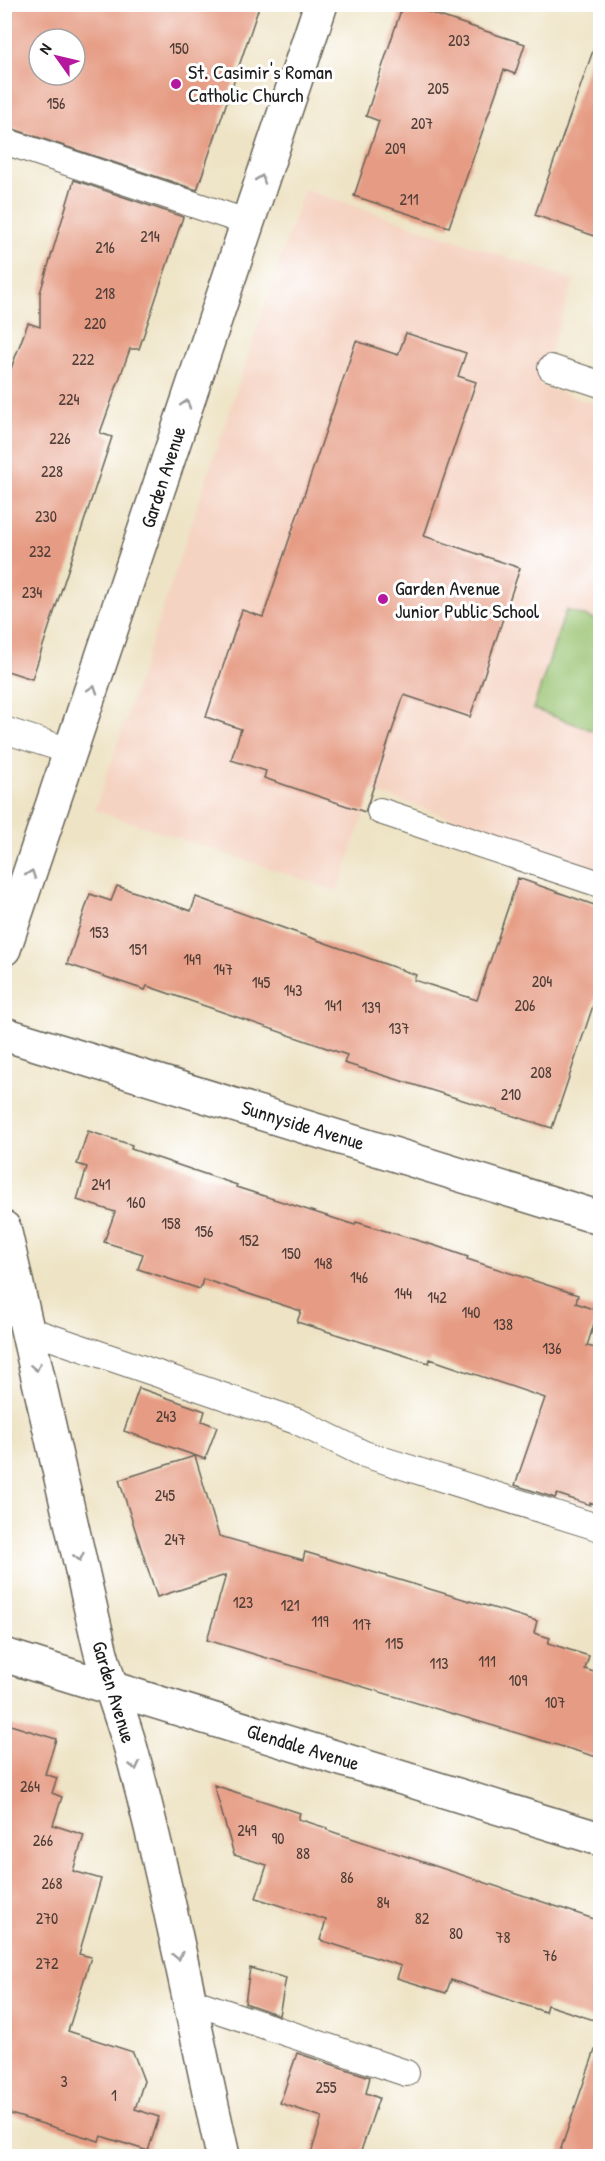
<svg xmlns="http://www.w3.org/2000/svg" width="605" height="2161" font-family="'Patrick Hand',sans-serif">
<style>
.built{fill:#f5d3c2}
.green{fill:#97c26f;stroke:#5a6f46;stroke-width:1.5}
.building{fill:#e69c84;fill-rule:evenodd}
.lines{fill:none;stroke-linecap:round;stroke-linejoin:round}
.lane-casing{stroke:#666257;stroke-width:28}
.street-casing{stroke:#666257;stroke-width:36}
.lane{stroke:#fff;stroke-width:26}
.street{stroke:#fff;stroke-width:33}
.tram{stroke:#1c1c1c;stroke-width:1.5}
.oneway{stroke:#999}
.poi-dot{fill:#b5179e;stroke:#fff;stroke-width:2}
.labels{text-anchor:middle;stroke-width:6;stroke-linejoin:round;paint-order:stroke}
.number-label{font-size:16px;fill:#4e3c36}
.poi-label{font-size:20px;fill:#1c1c1c;stroke:#fff;text-anchor:start}
.street-label{font-size:20px;fill:#1c1c1c;stroke:#fff}
</style>
<rect width="100%" height="100%" fill="#fff"/>
<filter id="ink" filterUnits="userSpaceOnUse"><feTurbulence type="fractalNoise" baseFrequency=".0167" numOctaves="2"/><feDisplacementMap in="SourceGraphic" scale="12" xChannelSelector="R" yChannelSelector="G"/><feConvolveMatrix kernelMatrix="1 2 1 2 8 2 1 2 1" color-interpolation-filters="sRGB"/></filter>
<filter id="wash" filterUnits="userSpaceOnUse"><feTurbulence type="fractalNoise" baseFrequency=".008" numOctaves="4" result="noise"/><feDisplacementMap in="SourceGraphic" scale="24" xChannelSelector="R" yChannelSelector="G"/><feGaussianBlur stdDeviation="1.35" result="paint"/><feColorMatrix in="noise" values="0 0 0 0 0 0 0 0 0 0 0 0 0 0 0 0 0 1.4 0 .05"/><feComposite in="paint" operator="in"/></filter>
<g filter="url(#wash)">
<rect width="100%" height="100%" fill="#eee3c5"/>
<path class="built" d="M304,189L574,280L539,385L600,406V868L372,791L338,891L95,810Z"/>
<path class="green" d="M566,610L600,621V733L533,709Z"/>
<g id="blocks">
<path class="building" d="M4,4H260L197,190L4,126ZM39,39H75V75H39Z
M403,4L525,44L515,74L504,70L449,227L354,196L379,121L366,116Z
M595,45L600,46V238L535,215Z
M74,180L183,217L139,349H130L100,433L112,437L32,679L4,670V387L28,323L40,327V293Z
M406,333L466,353L458,376L476,382L424,536L520,568L470,717L404,695L365,812L264,778L266,771L231,760L241,729L206,717L242,610L263,617L356,341L398,355Z
M518,878L600,907V985L552,1128L344,1063L347,1055L147,986L145,990L67,964L90,894L111,901L117,886L191,911L196,897L416,975L414,980L477,1000Z
M88,1131L132,1145L131,1149L237,1185L236,1187L355,1225L356,1222L436,1246L468,1257L467,1259L578,1295L576,1303L598,1311L587,1346L600,1349V1506L590,1502V1505L557,1494L555,1498L515,1485L545,1398L430,1359L429,1363L297,1322L301,1311L203,1279L200,1289L138,1269L143,1254L104,1242L115,1212L77,1200L87,1167L77,1164Z
M139,1388L205,1411L202,1421L217,1427L205,1459L124,1431Z
M195,1456L219,1536L303,1560L305,1552L537,1621L534,1633L550,1638L548,1643L589,1656L585,1669L600,1674V1758L207,1640L226,1575L157,1597L119,1480Z
M4,1723L56,1739L45,1774L57,1778L52,1793L62,1797L53,1825L84,1835L73,1871L101,1879L79,1954L91,1957L68,2031L133,2052L144,2081L135,2109L159,2117L148,2151L101,2136L99,2141L4,2112Z
M214,1785L300,1813L298,1819L327,1828V1830L600,1921V2022L547,2005L545,2012L451,1980L446,1993L397,1978L401,1966L320,1940L326,1920L256,1898L267,1865L234,1855Z
M250,1968L286,1978L279,2015L245,2003Z
M595,2050L600,2051V2157H558Z
M297,2053L370,2077L366,2093L379,2098L359,2157H310L322,2117L280,2103Z"/>
</g>
</g>
<g filter="url(#ink)">
<use href="#blocks" fill-opacity="0" stroke="#666257" stroke-width="1.5"/>
<g class="lines">
<defs>
<path id="lane" d="M4,141L246,222
M551,368L600,384
M4,730L73,752
M380,811L600,884
M29,1330L299,1422L364,1454L600,1528
M188,2000L406,2073"/>
<path id="street" d="M4,949L321,4
M4,1034L600,1218
M4,1228L99,1645C107,1680 121,1714 131,1749C167,1882 193,2021 223,2156
M4,1655L600,1839"/>
</defs>
<use href="#lane" class="lane-casing"/>
<use href="#street" class="street-casing"/>
<use href="#lane" class="lane"/>
<use href="#street" class="street"/>
<path class="tram" d="M582,4L600,11"/>
</g>
<defs><path id="oneway-chevron" d="M-2-3.5L2.5 0L-2 3.5" fill="none" stroke-width="1.6" stroke-linecap="round" stroke-linejoin="round" transform="scale(1.5)"/></defs>
<g class="oneway">
<use href="#oneway-chevron" transform="translate(261 179) rotate(-71)"/>
<use href="#oneway-chevron" transform="translate(186 404) rotate(-72)"/>
<use href="#oneway-chevron" transform="translate(93 689) rotate(-72)"/>
<use href="#oneway-chevron" transform="translate(31 874) rotate(-71)"/>
<use href="#oneway-chevron" transform="translate(36 1367) rotate(78)"/>
<use href="#oneway-chevron" transform="translate(79 1557) rotate(77)"/>
<use href="#oneway-chevron" transform="translate(135 1766) rotate(77)"/>
<use href="#oneway-chevron" transform="translate(178 1956) rotate(78)"/>
</g>
</g>
<g class="poi-dot">
<circle cx="176" cy="84" r="6"/>
<circle cx="383" cy="599" r="6"/>
</g>
<g class="labels">
<g class="number-label">
<text x="459" y="46">203</text>
<text x="179" y="54">150</text>
<text x="438" y="94">205</text>
<text x="56" y="109">156</text>
<text x="422" y="129">207</text>
<text x="395" y="154">209</text>
<text x="409" y="205">211</text>
<text x="150" y="242">214</text>
<text x="105" y="253">216</text>
<text x="105" y="299">218</text>
<text x="95" y="329">220</text>
<text x="83" y="365">222</text>
<text x="69" y="405">224</text>
<text x="60" y="444">226</text>
<text x="52" y="477">228</text>
<text x="46" y="522">230</text>
<text x="40" y="557">232</text>
<text x="32" y="598">234</text>
<text x="99" y="938">153</text>
<text x="138" y="955">151</text>
<text x="192" y="965">149</text>
<text x="223" y="975">147</text>
<text x="542" y="987">204</text>
<text x="261" y="988">145</text>
<text x="293" y="996">143</text>
<text x="333" y="1011">141</text>
<text x="525" y="1011">206</text>
<text x="371" y="1013">139</text>
<text x="399" y="1034">137</text>
<text x="541" y="1078">208</text>
<text x="511" y="1100">210</text>
<text x="101" y="1190">241</text>
<text x="136" y="1208">160</text>
<text x="171" y="1229">158</text>
<text x="204" y="1237">156</text>
<text x="249" y="1246">152</text>
<text x="291" y="1259">150</text>
<text x="323" y="1269">148</text>
<text x="359" y="1283">146</text>
<text x="403" y="1299">144</text>
<text x="437" y="1303">142</text>
<text x="471" y="1318">140</text>
<text x="503" y="1330">138</text>
<text x="552" y="1354">136</text>
<text x="166" y="1422">243</text>
<text x="165" y="1501">245</text>
<text x="175" y="1545">247</text>
<text x="243" y="1608">123</text>
<text x="290" y="1611">121</text>
<text x="320" y="1627">119</text>
<text x="362" y="1630">117</text>
<text x="394" y="1649">115</text>
<text x="487" y="1667">111</text>
<text x="439" y="1669">113</text>
<text x="518" y="1686">109</text>
<text x="555" y="1708">107</text>
<text x="30" y="1792">264</text>
<text x="247" y="1836">249</text>
<text x="278" y="1844">90</text>
<text x="43" y="1846">266</text>
<text x="303" y="1859">88</text>
<text x="347" y="1883">86</text>
<text x="52" y="1889">268</text>
<text x="383" y="1908">84</text>
<text x="47" y="1924">270</text>
<text x="422" y="1924">82</text>
<text x="456" y="1939">80</text>
<text x="503" y="1943">78</text>
<text x="550" y="1961">76</text>
<text x="47" y="1969">272</text>
<text x="64" y="2087">3</text>
<text x="326" y="2093">255</text>
<text x="114" y="2101">1</text>
</g>
<g class="poi-label">
<text x="188" y="79">St. Casimir's Roman<tspan x="188" dy="23">Catholic Church</tspan></text>
<text x="395" y="595">Garden Avenue<tspan x="395" dy="23">Junior Public School</tspan></text>
</g>
<g class="street-label">
<text transform="translate(163 477) rotate(-72)" y="7">Garden Avenue</text>
<text transform="translate(303 1125) rotate(17)" y="7">Sunnyside Avenue</text>
<text transform="translate(114 1692) rotate(73)" y="7">Garden Avenue</text>
<text transform="translate(303 1747) rotate(17)" y="7">Glendale Avenue</text>
</g>
</g>
<rect width="605" height="2161" fill="none" stroke="#fff" stroke-width="24"/>
<g transform="translate(57 57) rotate(304)"><circle r="28" fill="#ffffff" stroke="#a4a4a4" stroke-width="1.5"/>
<path d="M0-4.5L10 22L0 15L-10 22Z" fill="#b5179e"/>
<text y="-9" font-size="16" font-weight="bold" text-anchor="middle" fill="#1c1c1c">N</text>
</g>
</svg>
